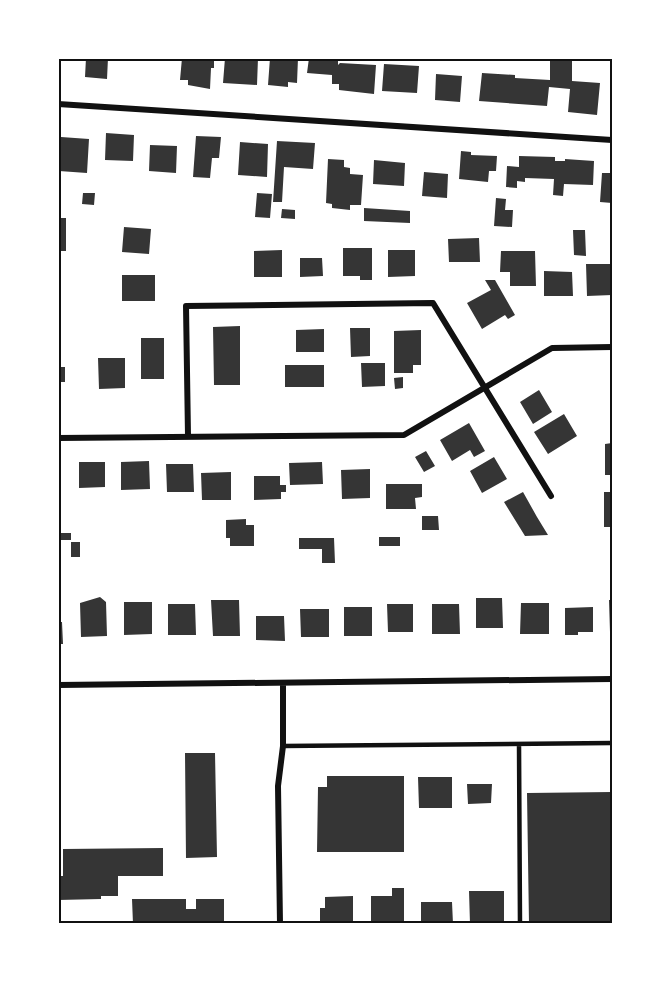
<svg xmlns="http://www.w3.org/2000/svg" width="671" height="982" font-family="'Work Sans',sans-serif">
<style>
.building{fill:#353535}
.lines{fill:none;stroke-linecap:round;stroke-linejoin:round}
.service{stroke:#111;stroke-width:4.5}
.minor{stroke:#111;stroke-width:6}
.neatline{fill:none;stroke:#111;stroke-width:2}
</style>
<rect width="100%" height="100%" fill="#fff"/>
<path class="building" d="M86,58H108L107,79L85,77Z
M182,58H214V68H211L210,89L188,85V80H180Z
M225,58H258L257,85L223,83Z
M270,58H298L297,83L288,82V87L268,85Z
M309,58H338V65L340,63L376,65L374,94L339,90V84H332V75L307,73Z
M550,58H572V81L600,83L597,115L568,112L570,89L549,87L547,106L479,101L482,73L515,75V78L550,80Z
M384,64L419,66L417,93L382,91Z
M436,74L462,76L460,102L435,100Z
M106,133L134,135L133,161L105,160Z
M196,136L221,137L219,158H212L210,178L193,177Z
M61,137L89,139L87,173L59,171Z
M277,141L315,143L313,169L284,167L282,202H273Z
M240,142L268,144L267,177L238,175Z
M150,145L177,146L176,173L149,171Z
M461,151L471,152V155L497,156L496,171H489L488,182L459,179Z
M519,156L555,157V161H565V159L594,161L593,185L564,184L563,196L553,195L554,179L525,178V182L517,181V188L506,187L507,166L519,167Z
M328,159L344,160V167L350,168V174L363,175L361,205H350V210L332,208V204L326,203Z
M374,160L405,163L404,186L373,184Z
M424,172L448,174L447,198L422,196Z
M602,173H612V203L600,202Z
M83,193H95L94,205L82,204Z
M257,193L272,194L270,218L255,217Z
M496,198L506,199L505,210H513L512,227L494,226Z
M364,208L410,211V223L364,221Z
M282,209L295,210V219L281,218Z
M58,218H66V251H58Z
M124,227L151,229L149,254L122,252Z
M573,230H585L586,256L574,255Z
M479,238L480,262H449L448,239Z
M343,248H372V280H360V276H343Z
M282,250V277H254V251Z
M388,250H415V276L388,277Z
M501,251H535L536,286H510V272H500Z
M300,258H322L323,276L300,277Z
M586,264H612V295L587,296Z
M544,271L572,272L573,296H544Z
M122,275H155V301H122Z
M485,280H495L515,315L508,319L505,315L482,329L467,303L491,290Z
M240,326V385H214L213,327Z
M350,328H370V356L351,357Z
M324,329V352H296V330Z
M421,330V365H413V373H394V331Z
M141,338H164V379H141Z
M98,358H125V388L99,389Z
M361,363H385V386L362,387Z
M285,365H324V387H285Z
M58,367H65V382H58Z
M403,377V388L395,389L394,378Z
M539,390L552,412L533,424L520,402Z
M564,414L577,436L548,454L534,432Z
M469,423L485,451L474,457L470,450L452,461L440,440Z
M612,443V475H605V444Z
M426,451L435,466L424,472L415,457Z
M494,457L507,479L482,493L470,471Z
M149,461L150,489L121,490V462Z
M79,462H105V487L79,488Z
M322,462L323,484L290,485L289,463Z
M166,464H193L194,492H167Z
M370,469V498L342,499L341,470Z
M231,472V500H202L201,473Z
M254,476H280V485H286V492H281V499L254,500Z
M386,484H422V497L415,498L416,509H386Z
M523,492L537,517L548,535L525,536L504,502Z
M604,492H612V527H604Z
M422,516H438L439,530H422Z
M246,519V525H254V546H230V538H226V520Z
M58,533H71V540H58Z
M379,537H400V546H379Z
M299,538H334L335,563H322V549H299Z
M71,542H80V557H71Z
M100,597L106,602L107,636L81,637L80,603Z
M476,598H502L503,628H476Z
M211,600H239L240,636H213Z
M609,600H612V632H610Z
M124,602H152V634L124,635Z
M521,603H549V634H520Z
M168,604H195L196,635H168Z
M387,604H413V632H388Z
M432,604H459L460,634H432Z
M344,607H372V636H344Z
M593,607V632H578V635H565V608Z
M300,609H329V637H301Z
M256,616H284L285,641L256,640Z
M58,622H62L63,644H58Z
M185,753H215L217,857L186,858Z
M327,776H404V852H317L318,787H327Z
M418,777H452V808H419Z
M467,784H492L491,803L468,804Z
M612,792V924H529L527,793Z
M163,848V876H118V896H101V899L58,900V876H63V849Z
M392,888H404V924H371V896H392Z
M469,891H504V924H470Z
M353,896V924H320V908H325V897Z
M132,899H186V909H196V899H224V924H133Z
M421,902H452L453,924H421Z"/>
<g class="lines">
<path class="service" d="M519,744L520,924
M283,746L612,743"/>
<path class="minor" d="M58,104L612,140
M188,436L186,306L433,303L551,496
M58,438L404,435L552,348L612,347
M58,685L612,679
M280,924L278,786L283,746V683"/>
</g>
<rect width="671" height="982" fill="none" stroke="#ffffff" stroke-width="120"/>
<rect x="60" y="60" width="551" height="862" class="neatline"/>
</svg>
